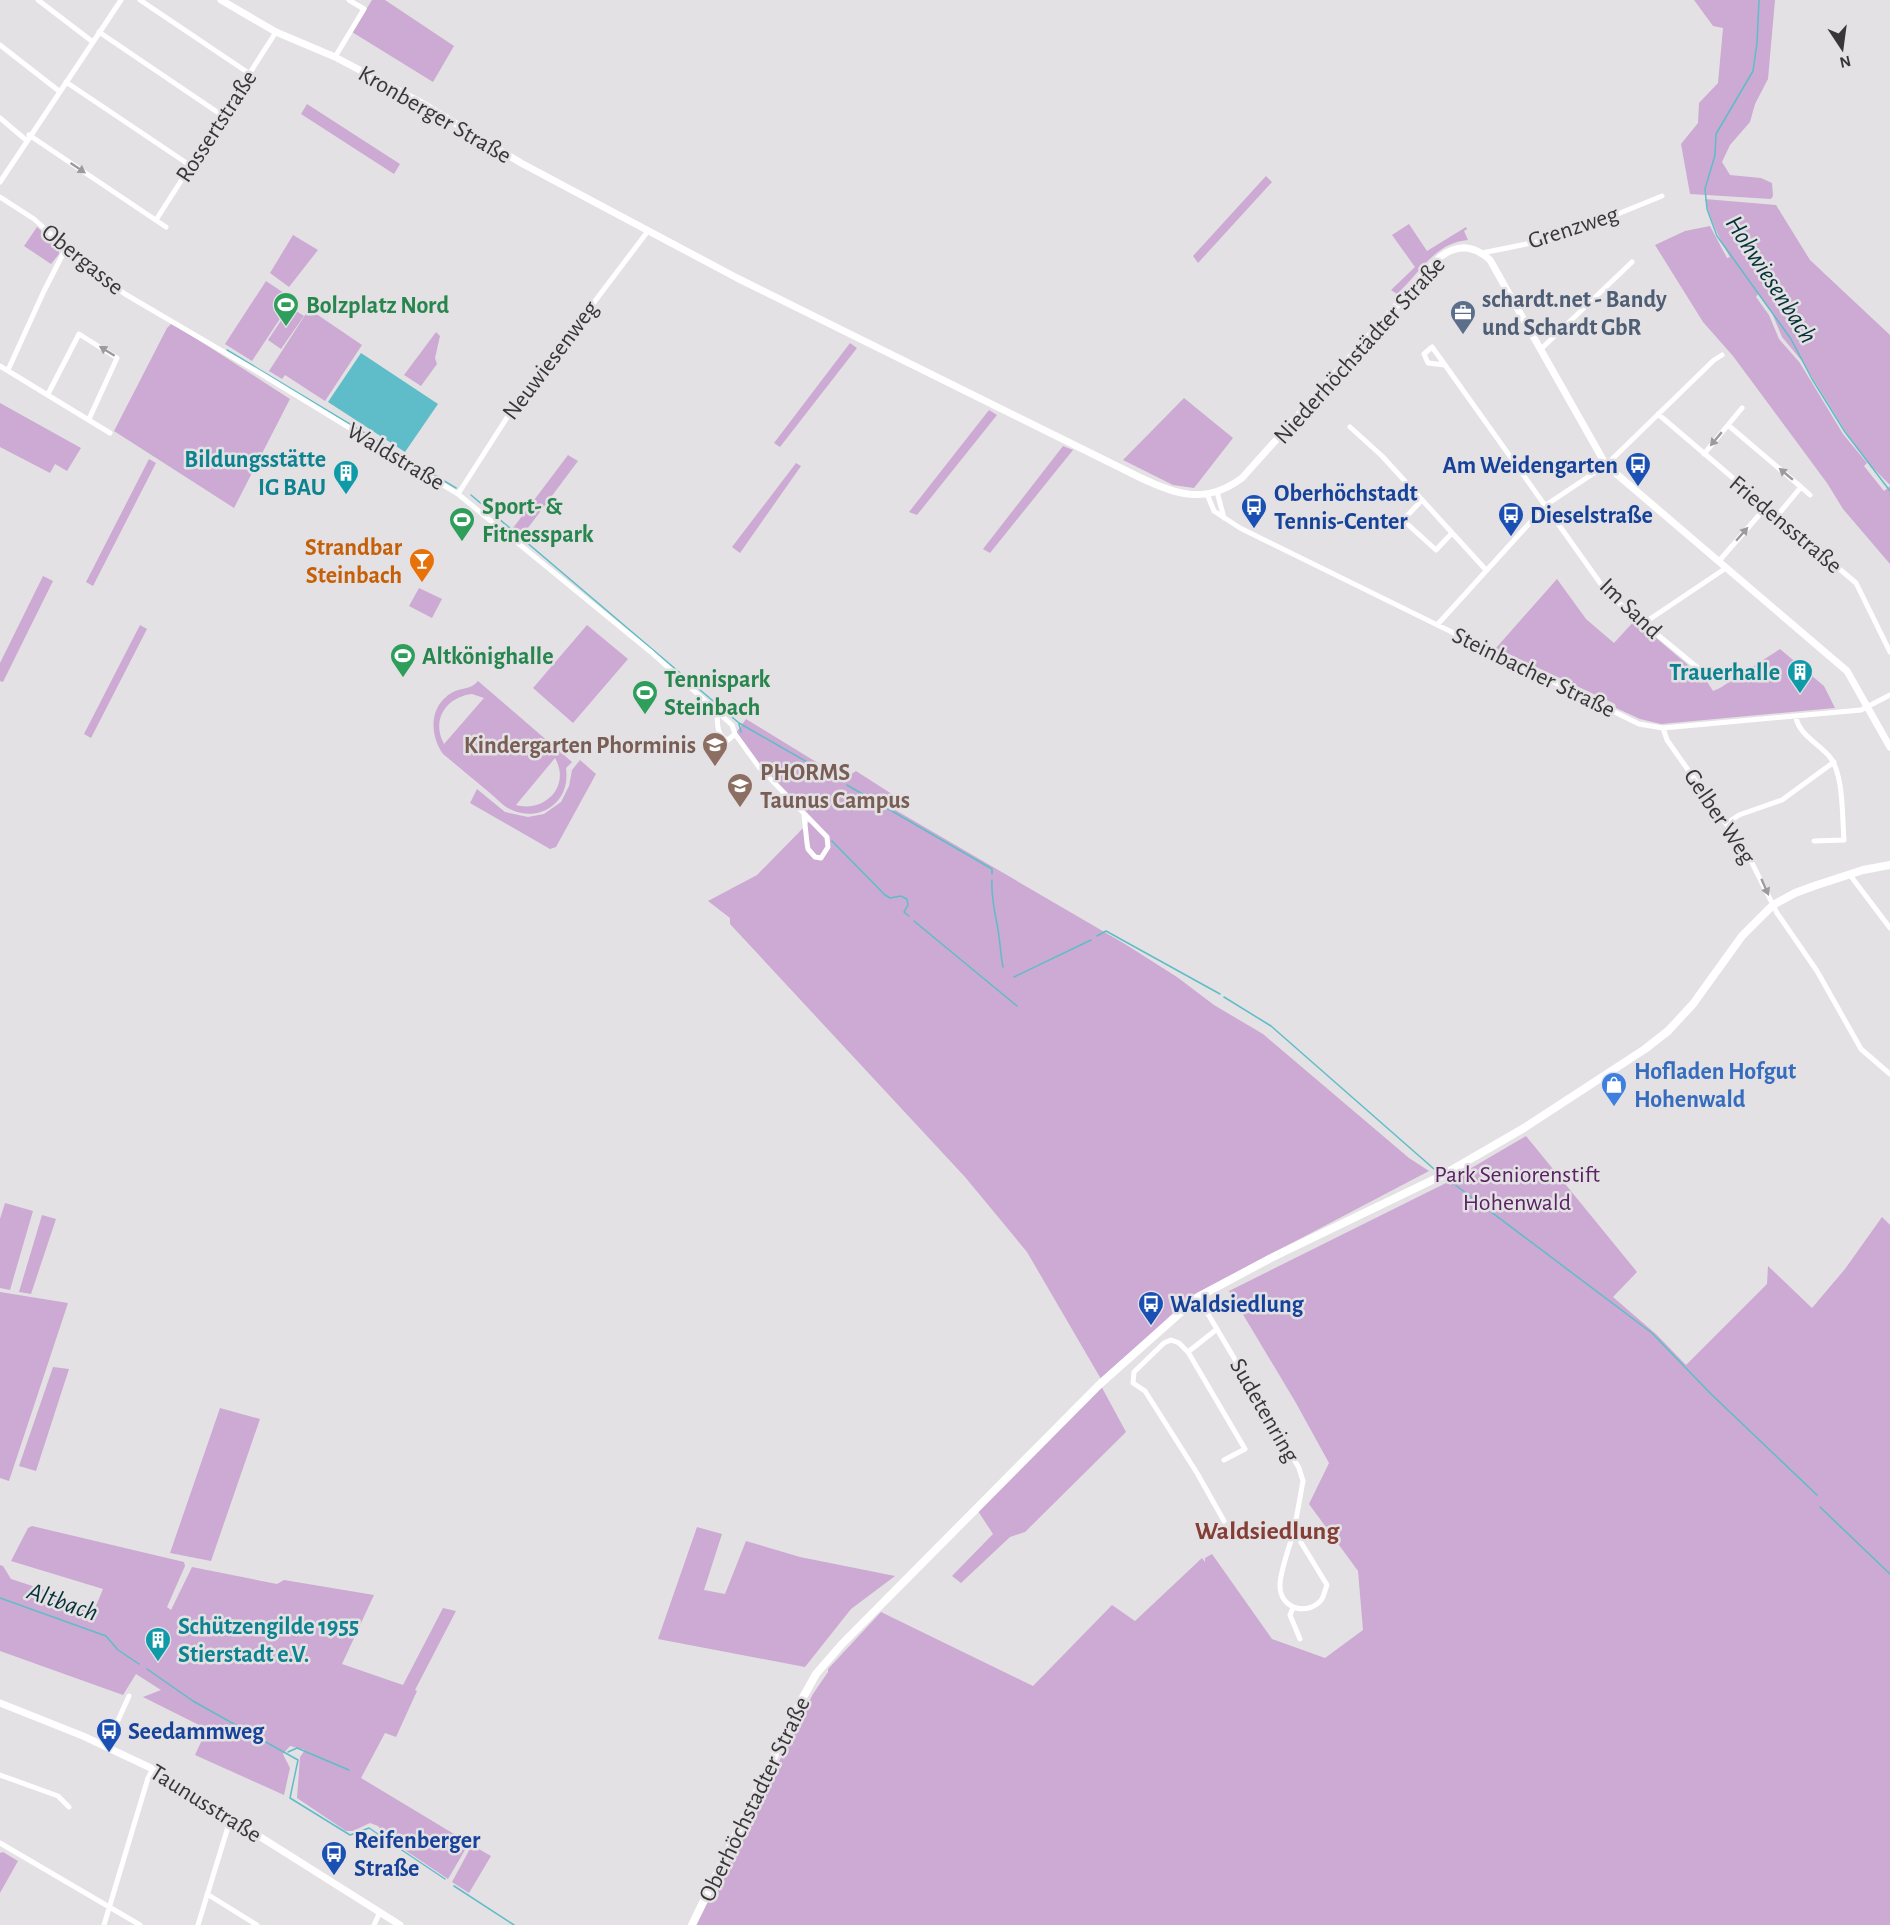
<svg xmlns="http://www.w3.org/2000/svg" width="1890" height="1925" font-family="'Alegreya Sans',sans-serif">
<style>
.green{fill:#ccaad3;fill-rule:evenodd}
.water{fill:#5ebdc8}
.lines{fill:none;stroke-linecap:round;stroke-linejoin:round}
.stream{stroke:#5ebdc8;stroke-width:1.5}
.minor{stroke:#fff;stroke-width:5}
.tertiary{stroke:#fff;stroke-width:7}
.secondary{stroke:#fff;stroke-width:8}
.oneway{fill:#9c9b9c}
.labels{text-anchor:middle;stroke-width:5;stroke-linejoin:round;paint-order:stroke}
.street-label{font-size:24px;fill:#383738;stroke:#e4e1e4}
.service-label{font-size:24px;font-weight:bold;fill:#4e5e75;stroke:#e4e1e4;text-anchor:start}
.leisure-label{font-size:24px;font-weight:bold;fill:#27864d;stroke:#e4e1e4;text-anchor:start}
.culture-label{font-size:24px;font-weight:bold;fill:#0d838f;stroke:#e4e1e4;text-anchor:end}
.transit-label{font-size:24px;font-weight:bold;fill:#164399;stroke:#e4e1e4;text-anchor:start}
.food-label{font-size:24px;font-weight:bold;fill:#c56008;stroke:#e4e1e4;text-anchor:end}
.education-label{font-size:24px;font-weight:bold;fill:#785e54;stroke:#e4e1e4;text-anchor:end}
.shop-label{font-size:24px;font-weight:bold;fill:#366cbe;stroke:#e4e1e4;text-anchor:start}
.park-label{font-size:24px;fill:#582263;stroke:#e4e1e4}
.water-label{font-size:26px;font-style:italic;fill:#033338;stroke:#e4e1e4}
.neighbourhood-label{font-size:26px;font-weight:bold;fill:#853e35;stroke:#e4e1e4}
</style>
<rect width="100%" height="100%" fill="#e4e1e4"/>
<path class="green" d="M372,0H385L454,46L433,82L352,32Z
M1694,0H1775L1768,79L1755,104L1750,122L1730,145L1722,162L1730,175L1761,178L1772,183L1773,196L1771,199L1690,194L1681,144L1698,123L1699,103L1718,83L1723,28L1713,26Z
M307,104L400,164L394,174L301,114Z
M1266,176L1272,182L1198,263L1193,256Z
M1705,199L1776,205L1810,260L1890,335V485L1868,463L1846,432L1802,361L1782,337L1772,313L1758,294L1756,297L1769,315L1779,339L1800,363L1843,434L1867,463L1864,466L1884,491L1890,486V564L1843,509L1827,483L1733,356L1703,322L1655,245L1685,231L1710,226L1727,258L1730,257C1720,240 1710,219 1705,199Z
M1409,224L1427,251L1466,227L1467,229L1464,231L1468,240C1434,243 1420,273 1397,294L1391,290L1415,267L1392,235Z
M37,227L59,247V254L51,264L24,246Z
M293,235L318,250L289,287L270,273Z
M266,281L293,299L252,361L225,344Z
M290,307L304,316L281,349L268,340Z
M309,309L362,345L325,401L285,375L282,379L269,371Z
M172,323L290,399L234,508L114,431L167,328Z
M436,332L440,336L435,358L437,364L421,386L404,375Z
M850,343L857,348L780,447L774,443Z
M1184,398L1233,438L1194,488L1173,485L1123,460Z
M0,403L81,448L67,471L55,464L50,473L0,447Z
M989,410L997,415L917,515L909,512Z
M1063,446L1073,450L990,553L983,549Z
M568,455L578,461L519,540L510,532Z
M149,459L156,463L93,586L86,582Z
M796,463L801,466L740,553L732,547Z
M43,576L53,581L3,682L0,681V663Z
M1557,579L1586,619L1614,643L1635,620L1695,671L1694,678L1701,683L1706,680L1713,691L1720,688L1780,649L1824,686L1835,708L1661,724L1640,719L1616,708L1615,704L1496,648Z
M419,588L442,599L432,618L409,606Z
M140,625L147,629L91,738L84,734Z
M587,625L628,659L573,723L533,688Z
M478,681L572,762L566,768C568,783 564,797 552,806C541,815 525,816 512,810C504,807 497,799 490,793C474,780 459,767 443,754C429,734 429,705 453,692C463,687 471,690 478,681ZM472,694L484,698L444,744C431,720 446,697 472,694ZM555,758C571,786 545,813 516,805Z
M746,719L844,779L856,771L895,796L892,808L1125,944L1177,977L1214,1005L1263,1034L1409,1158L1429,1171L1193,1295L1101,1379L1027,1252L965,1177L730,924V918L708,901L757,875L811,820L754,760L736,733Z
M580,760L596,774L556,847L550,849L470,803L477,789L505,812L528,817L544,814L561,802L569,786L572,770Z
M1526,1136L1637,1272L1613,1297L1657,1335L1686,1365L1767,1284L1768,1266L1812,1308L1845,1269L1882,1217L1890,1225V1925H696L813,1694L828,1672V1669L881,1612L1033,1686L1112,1605L1135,1621L1202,1558L1205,1562V1558L1212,1554L1272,1639L1325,1658L1363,1630L1358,1571L1309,1504L1329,1463L1296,1403L1229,1291L1446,1183L1449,1184L1451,1180Z
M5,1203L33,1211L10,1290L0,1288V1219Z
M42,1215L56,1219L31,1294L19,1292Z
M0,1292L68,1303L9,1481L0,1478Z
M53,1367L69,1369L36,1471L19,1466Z
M1100,1384L1126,1432L1025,1532L1010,1537L961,1583L952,1576L993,1534L976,1508Z
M220,1408L260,1419L211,1561L170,1553Z
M32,1526L184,1562L185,1566L167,1607L171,1610L192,1567L277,1584L284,1580L374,1595L342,1664L403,1685L443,1608L456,1611L415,1690L417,1691L396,1737L385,1733L361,1778L469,1843L448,1879L390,1840L378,1826L370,1823L353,1831H346L297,1798L300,1757L305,1750L290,1746L283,1754L290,1768L284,1795L195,1755L207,1729L143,1697L161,1690L136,1674L123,1695L0,1651V1565L3,1566L11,1579L51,1592L93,1613L103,1589L11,1561L28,1528Z
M697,1527L722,1534L704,1590L725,1594L746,1541L800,1557L895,1576L851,1609L805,1667L658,1639Z
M472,1845L491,1856L469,1893L452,1882Z
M3,1852L18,1861L0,1893V1853Z"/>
<path class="water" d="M361,353L438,404L405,452L328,402Z"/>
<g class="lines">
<path class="stream" d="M1759,0L1757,43L1753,71L1716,134L1715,155L1705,189L1707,209L1717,236L1791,339L1812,379L1845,432L1890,491
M227,350L456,488
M471,495L739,723L842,782
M739,724L741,732
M847,785L992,869V874
M832,841L885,895L890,898L901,896L907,899L908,905L904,912L909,916
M992,880C991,896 994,908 997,924C1000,938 1000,952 1003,967
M914,921L1017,1006
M1097,936L1106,931L1220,994
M1014,977L1091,940
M1224,997L1271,1026L1434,1169
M1450,1181L1652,1333L1711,1394L1817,1495
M1820,1507L1890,1574
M0,1598L106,1636L118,1650L139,1664
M147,1669L193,1701L298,1760L290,1798L350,1835L369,1828L445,1879
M288,1752L297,1748L349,1770
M454,1886L514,1925"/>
<path class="minor" d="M38,0L93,42
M140,0L250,74
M99,32L223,116
M0,45L59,91
M335,57L364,9L349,0
M66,82L191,166
M0,118L26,140
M29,135L166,227
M0,182L121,0
M0,197L34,219L66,248L125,294L258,372L458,494L652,653L732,725L735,734L759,767L827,837L828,847L821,858L815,857L808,849L807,843L804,815
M156,220L276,32
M1482,253L1561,237L1662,196
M1540,350L1632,262
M1445,365L1432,347L1424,354L1428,363L1445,365L1608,594L1698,668L1701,675
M0,366L110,433
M8,370L44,291L66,248
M48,394L79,334L117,358L89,419
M1658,414L1856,583L1890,652
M1728,425L1801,487L1777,516
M1350,427L1382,456L1486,570
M1704,454L1742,408
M1801,487L1810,495
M1217,492L1224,518
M458,494L508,416L648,231
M1207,494L1214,511L1240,528L1639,724L1663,728L1861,710L1890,695
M1422,500L1403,520L1436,550L1452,533
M1719,561L1766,507
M1644,623L1726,568
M1437,625L1546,505L1606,465L1714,360L1722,355
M717,710C718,722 715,735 728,740L735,734
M1796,716C1797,733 1819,744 1829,756C1844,773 1842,817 1844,840L1814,841
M1663,728L1667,740L1748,855L1777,913L1817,971L1861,1049L1890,1074
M1727,823L1739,815L1782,800L1834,762
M1850,875L1890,928
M1198,1297L1299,1468L1303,1481L1294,1531
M1217,1329L1188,1352L1179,1343L1171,1340L1164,1343L1134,1372L1133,1383L1145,1391L1197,1473L1224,1521
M1188,1352L1245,1449L1224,1460
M1294,1531L1327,1585C1325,1590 1324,1595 1322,1599C1309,1616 1281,1610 1280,1587C1279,1574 1290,1545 1294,1531Z
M1293,1608L1290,1615L1300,1639
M106,1747L129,1696
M0,1775L58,1796L69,1807
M0,1843L140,1925
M207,1894L257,1925
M104,1925L148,1778L153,1769
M198,1925L231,1817
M374,1925L380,1912"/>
<path class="tertiary" d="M221,0L276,32L335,57L420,102L521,163L737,278L1139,477C1176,495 1206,505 1242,478L1440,257C1457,244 1474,245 1490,260L1606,465L1847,671L1890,747
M0,1703L83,1736L153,1769L400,1925"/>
<path class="secondary" d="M692,1925L801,1701L816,1674L842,1644L1100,1384L1198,1297L1271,1258L1443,1175L1524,1128L1645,1049L1668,1031L1693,1004L1742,936L1773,905L1795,893L1814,886L1863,870L1890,865"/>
</g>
<defs><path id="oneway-solid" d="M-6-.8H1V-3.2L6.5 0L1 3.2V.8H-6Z" transform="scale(1.5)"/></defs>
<g class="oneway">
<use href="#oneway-solid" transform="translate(78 168) rotate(34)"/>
<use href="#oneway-solid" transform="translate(107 351) rotate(-148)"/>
<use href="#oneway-solid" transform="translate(1716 439) rotate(130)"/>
<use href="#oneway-solid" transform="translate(1786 474) rotate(-140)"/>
<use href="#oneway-solid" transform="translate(1742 534) rotate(-49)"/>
<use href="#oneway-solid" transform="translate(1765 887) rotate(66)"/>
</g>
<defs>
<symbol id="stadium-pin" viewBox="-11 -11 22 30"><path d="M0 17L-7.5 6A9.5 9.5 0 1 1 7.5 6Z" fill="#2e9e5b" stroke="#e4e1e4"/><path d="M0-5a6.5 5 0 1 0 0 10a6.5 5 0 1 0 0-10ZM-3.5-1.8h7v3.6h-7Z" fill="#fff"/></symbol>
<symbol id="office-pin" viewBox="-11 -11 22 30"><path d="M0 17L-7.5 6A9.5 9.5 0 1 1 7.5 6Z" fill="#5c6f8a" stroke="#e4e1e4"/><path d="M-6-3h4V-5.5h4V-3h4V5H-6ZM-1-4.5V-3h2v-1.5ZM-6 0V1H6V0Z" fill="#fff"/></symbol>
<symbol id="bus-pin" viewBox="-11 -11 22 30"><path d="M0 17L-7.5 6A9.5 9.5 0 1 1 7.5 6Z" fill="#1a4fb4" stroke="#e4e1e4"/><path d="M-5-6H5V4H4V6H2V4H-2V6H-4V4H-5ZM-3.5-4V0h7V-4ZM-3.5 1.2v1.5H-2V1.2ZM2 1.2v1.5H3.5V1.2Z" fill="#fff"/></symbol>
<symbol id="building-pin" viewBox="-11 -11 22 30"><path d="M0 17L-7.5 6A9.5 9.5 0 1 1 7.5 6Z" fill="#0f9aa8" stroke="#e4e1e4"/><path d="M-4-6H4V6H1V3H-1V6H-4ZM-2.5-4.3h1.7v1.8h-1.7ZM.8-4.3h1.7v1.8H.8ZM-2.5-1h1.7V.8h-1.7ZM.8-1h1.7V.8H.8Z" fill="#fff"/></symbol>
<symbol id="bar-pin" viewBox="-11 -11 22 30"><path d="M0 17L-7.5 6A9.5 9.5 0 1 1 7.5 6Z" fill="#e8710a" stroke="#e4e1e4"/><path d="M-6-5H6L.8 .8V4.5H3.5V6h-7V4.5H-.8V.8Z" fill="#fff"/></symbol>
<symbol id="school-pin" viewBox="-11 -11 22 30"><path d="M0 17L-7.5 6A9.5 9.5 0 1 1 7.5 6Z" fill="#8d6e63" stroke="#e4e1e4"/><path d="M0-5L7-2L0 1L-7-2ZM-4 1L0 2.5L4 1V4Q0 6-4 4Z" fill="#fff"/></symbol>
<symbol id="shop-pin" viewBox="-11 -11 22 30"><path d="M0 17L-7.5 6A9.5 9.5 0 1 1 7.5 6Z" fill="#3f7fe0" stroke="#e4e1e4"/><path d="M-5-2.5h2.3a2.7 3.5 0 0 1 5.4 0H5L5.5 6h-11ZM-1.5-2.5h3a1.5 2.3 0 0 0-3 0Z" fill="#fff"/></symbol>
</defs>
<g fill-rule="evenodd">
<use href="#stadium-pin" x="271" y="290" width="30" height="40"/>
<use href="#office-pin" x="1448" y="298" width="30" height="40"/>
<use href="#bus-pin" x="1623" y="450" width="30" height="40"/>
<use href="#building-pin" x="331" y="458" width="30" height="40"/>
<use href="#bus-pin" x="1239" y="492" width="30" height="40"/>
<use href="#bus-pin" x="1496" y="500" width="30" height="40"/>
<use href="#stadium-pin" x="447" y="505" width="30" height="40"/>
<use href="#bar-pin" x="407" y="546" width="30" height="40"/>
<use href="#stadium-pin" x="388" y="641" width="30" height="40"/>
<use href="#building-pin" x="1785" y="657" width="30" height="40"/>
<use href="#stadium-pin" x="630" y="678" width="30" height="40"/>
<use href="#school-pin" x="700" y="730" width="30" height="40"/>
<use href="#school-pin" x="725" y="771" width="30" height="40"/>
<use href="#shop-pin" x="1599" y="1070" width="30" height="40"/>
<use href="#bus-pin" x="1136" y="1289" width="30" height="40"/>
<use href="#building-pin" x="143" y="1625" width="30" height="40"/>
<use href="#bus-pin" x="94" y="1716" width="30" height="40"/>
<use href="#bus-pin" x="319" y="1839" width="30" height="40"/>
</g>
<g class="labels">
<g class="street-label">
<text transform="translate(435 114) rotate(30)" y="8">Kronberger Straße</text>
<text transform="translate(216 126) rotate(-57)" y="8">Rossertstraße</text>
<text transform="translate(1573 227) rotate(-18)" y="8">Grenzweg</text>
<text transform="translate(83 259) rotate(39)" y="8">Obergasse</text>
<text transform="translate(1359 350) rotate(-48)" y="8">Niederhöchstädter Straße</text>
<text transform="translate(550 360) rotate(-53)" y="8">Neuwiesenweg</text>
<text transform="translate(396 456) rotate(31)" y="8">Waldstraße</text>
<text transform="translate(1786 524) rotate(40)" y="8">Friedensstraße</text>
<text transform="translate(1631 608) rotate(44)" y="8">Im Sand</text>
<text transform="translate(1534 672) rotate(26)" y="8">Steinbacher Straße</text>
<text transform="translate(1720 816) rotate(56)" y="8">Gelber Weg</text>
<text transform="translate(1265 1410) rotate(60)" y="8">Sudetenring</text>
<text transform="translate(754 1799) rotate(-64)" y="8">Oberhöchstadter Straße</text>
<text transform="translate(206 1803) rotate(32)" y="8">Taunusstraße</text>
</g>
<g class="service-label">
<text x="1482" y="307">schardt.net - Bandy<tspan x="1482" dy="28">und Schardt GbR</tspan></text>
</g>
<g class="leisure-label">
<text x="306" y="313">Bolzplatz Nord</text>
<text x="482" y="514">Sport- &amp;<tspan x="482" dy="28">Fitnesspark</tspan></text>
<text x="422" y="664">Altkönighalle</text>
<text x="664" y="687">Tennispark<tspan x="664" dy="28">Steinbach</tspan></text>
</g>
<g class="culture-label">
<text x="326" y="467">Bildungsstätte<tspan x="326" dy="28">IG BAU</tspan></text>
<text x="1780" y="680">Trauerhalle</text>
<text x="178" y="1634" text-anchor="start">Schützengilde 1955<tspan x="178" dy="28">Stierstadt e.V.</tspan></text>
</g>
<g class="transit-label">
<text x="1618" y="473" text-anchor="end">Am Weidengarten</text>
<text x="1274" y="501">Oberhöchstadt<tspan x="1274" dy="28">Tennis-Center</tspan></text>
<text x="1530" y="523">Dieselstraße</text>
<text x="1170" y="1312">Waldsiedlung</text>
<text x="128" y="1739">Seedammweg</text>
<text x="354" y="1848">Reifenberger<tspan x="354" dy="28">Straße</tspan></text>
</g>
<g class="food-label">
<text x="402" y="555">Strandbar<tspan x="402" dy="28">Steinbach</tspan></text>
</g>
<g class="education-label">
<text x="696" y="753">Kindergarten Phorminis</text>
<text x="760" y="780" text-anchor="start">PHORMS<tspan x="760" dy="28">Taunus Campus</tspan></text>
</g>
<g class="shop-label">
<text x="1634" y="1079">Hofladen Hofgut<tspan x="1634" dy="28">Hohenwald</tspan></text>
</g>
<g class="park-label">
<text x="1517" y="1182">Park Seniorenstift<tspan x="1517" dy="28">Hohenwald</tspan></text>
</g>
<g class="water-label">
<text transform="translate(1772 279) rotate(57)" y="9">Hohwiesenbach</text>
<text transform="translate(63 1601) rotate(19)" y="9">Altbach</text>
</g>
<g class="neighbourhood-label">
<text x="1267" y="1539">Waldsiedlung</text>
</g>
</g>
<g transform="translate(1842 48) rotate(167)" stroke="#e4e1e4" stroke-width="4.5" paint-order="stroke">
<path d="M0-4.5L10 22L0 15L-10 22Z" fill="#383738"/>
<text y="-9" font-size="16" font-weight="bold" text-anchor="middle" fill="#383738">N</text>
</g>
</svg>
